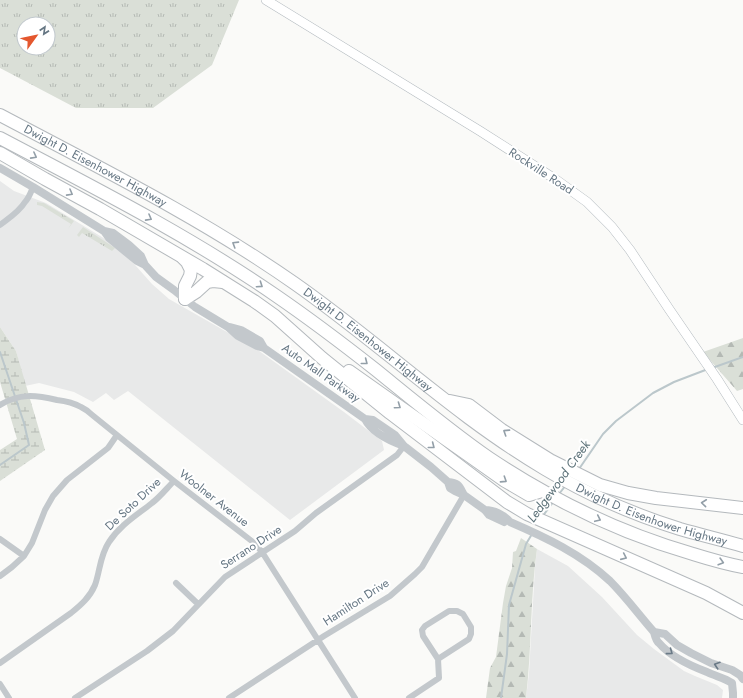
<svg xmlns="http://www.w3.org/2000/svg" width="743" height="698" font-family="Jost,sans-serif">
<style>
.built{fill:#e8e9e9}
.grass{fill:url(#grass-tufts);fill-rule:evenodd}
.forest{fill:url(#forest-firs)}
.wetland{fill:url(#wetland-marsh)}
.lines{fill:none;stroke-linecap:round;stroke-linejoin:round}
.stream{stroke:#bbc7cb;stroke-width:2}
.secondary-casing{stroke:#b3babf;stroke-width:10}
.motorway-casing{stroke:#b4b9bd;stroke-width:14}
.minor{stroke:#c3c8cc;stroke-width:6}
.tertiary{stroke:#c3c8cc;stroke-width:8}
.secondary{stroke:#fff;stroke-width:9}
.motorway{stroke:#fff;stroke-width:12}
.oneway{stroke:#939fa8}
.oneway2{stroke:#6a7a87}
.labels{text-anchor:middle;stroke-width:4;stroke-linejoin:round;paint-order:stroke}
.street-label{font-size:12px;fill:#657683;stroke:#fff}
.water-label{font-size:13px;font-style:italic;fill:#60757c;stroke:#fff}
</style>
<defs>
<pattern id="grass-tufts" width="24" height="20" patternUnits="userSpaceOnUse"><rect width="24" height="20" fill="#dadfd7"/><path d="M3 7l-1-3M5 7V3M7 7l1-3M15 17l-1-3M17 17v-4M19 17l1-3" fill="none" stroke="#b4b9b4"/></pattern>
<pattern id="forest-firs" width="22" height="20" patternUnits="userSpaceOnUse"><rect width="22" height="20" fill="#dadfd7"/><path d="M5 1l3.5 6h-7zM16 11l3.5 6h-7z" fill="#b4b9b4"/></pattern>
<pattern id="wetland-marsh" width="20" height="14" patternUnits="userSpaceOnUse"><rect width="20" height="14" fill="#dadfd7"/><path d="M1 5h8M5 5V1M11 12h8M15 12V8" fill="none" stroke="#b4b9b4"/></pattern>
</defs>
<rect width="100%" height="100%" fill="#fafaf8"/>
<path class="built" d="M0,181L14,191L46,203L110,242L128,257L152,284L169,299L255,348L344,412L382,441L384,450L290,520L128,391L114,400L106,393L93,402L74,392L39,383L25,386L16,351L0,327Z
M537,549L568,566L602,597L637,635L654,649L684,671L695,676L717,685L723,690L722,698H526L529,673L535,567Z"/>
<path class="grass" d="M0,0H239L212,65L153,108H76L0,68ZM24,24H48V48H24Z
M37,202L44,203L74,221L68,229L71,224L42,206L37,205Z
M83,227L115,248L112,251L82,233L79,237L77,235Z"/>
<path class="forest" d="M743,338V389L737,391L703,352Z
M521,538L537,549C530,598 532,648 526,698H486L490,668L496,657L503,603L506,586L512,568L513,552L516,551Z"/>
<path class="wetland" d="M0,327L16,351L45,450L0,481V450L17,439L0,382Z"/>
<g class="lines">
<path class="stream" d="M0,352L24,423L29,445L0,465
M712,368L743,357
M579,469L603,434L616,421L653,393L674,382L708,369
M559,494L566,485
M542,517L554,501
M501,698L507,654L509,605L526,544L532,534"/>
<defs>
<path id="secondary" d="M266,0L480,131L555,179L587,202L612,227L630,250L669,309L717,379L743,420"/>
<g id="motorway">
<path id="s1" d="M0,115C100,168 201,218 294,283C380,343 455,416 545,469C585,493 635,515 680,529C701,535 722,540 743,546"/>
<path d="M0,138C93,187 188,235 275,295C310,319 343,344 376,370C413,400 450,431 489,458C552,500 620,533 693,554C709,559 726,564 743,567"/>
<path d="M0,153L45,179L100,209L203,269L254,301L275,316L322,358L390,413L507,502L527,514L706,593L743,613"/>
<path d="M183,258L187,262L191,270L190,276L185,286V299"/>
<path d="M185,299L196,292L207,282L213,281L223,282"/>
<path d="M349,371L505,481L529,495L542,491"/>
<path d="M450,401L469,405L502,430L550,460L600,485L628,493L656,498L743,508"/>
</g>
</defs>
<use href="#secondary" class="secondary-casing"/>
<use href="#motorway" class="motorway-casing"/>
<path class="minor" d="M0,225C9,218 19,212 25,202C29,198 31,192 33,187
M0,405C19,393 36,395 57,400C65,401 74,403 81,407C85,409 88,411 91,414L174,481L253,542L262,552L355,698
M0,539L24,556
M0,576L12,567L24,556L32,543L45,510L53,496L67,480L108,448L117,435
M176,583L198,604
M0,663L71,613C81,605 90,597 95,585C100,571 100,555 109,542C120,525 137,515 152,503C160,497 167,488 174,481
M0,684L9,698
M75,698L147,651L173,631L225,577L295,531L316,513L397,455L404,446
M229,698L324,636L390,596L415,574L422,567L464,495
M409,698L439,678L438,659L469,639L471,634V627L463,614L457,611H449L425,626L422,630L423,636L438,659"/>
<path class="tertiary" d="M0,168L33,187L104,231L109,238L137,261L145,265L156,277L174,290L185,299L195,307L228,327L238,336L257,346L264,348
M104,231L113,233L129,245L141,256L145,265
M230,327L241,330L260,341L264,348L365,419C372,433 390,441 404,446
M365,419L373,420L395,435L404,446L431,467L448,482L450,488L455,491L464,495L485,510L489,515L504,522
M448,482C459,483 459,486 464,495
M485,510C494,510 504,515 510,522C545,537 581,554 610,581C626,597 639,615 654,632C655,636 656,641 659,643C670,656 691,666 707,672C715,676 725,678 732,683L733,693V698
M654,632L665,634L677,645L691,653L711,663L732,670L740,675L743,679"/>
<use href="#secondary" class="secondary"/>
<use href="#motorway" class="motorway"/>
</g>
<defs><path id="oneway-chevron" d="M-2-3.5L2.5 0L-2 3.5" fill="none" stroke-width="1.6" stroke-linecap="round" stroke-linejoin="round"/></defs>
<g class="oneway">
<use href="#oneway-chevron" transform="translate(34 156) rotate(28)"/>
<use href="#oneway-chevron" transform="translate(70 193) rotate(29)"/>
<use href="#oneway-chevron" transform="translate(149 218) rotate(29)"/>
<use href="#oneway-chevron" transform="translate(235 244) rotate(-148)"/>
<use href="#oneway-chevron" transform="translate(260 285) rotate(34)"/>
<use href="#oneway-chevron" transform="translate(365 362) rotate(38)"/>
<use href="#oneway-chevron" transform="translate(398 406) rotate(35)"/>
<use href="#oneway-chevron" transform="translate(506 432) rotate(-147)"/>
<use href="#oneway-chevron" transform="translate(432 446) rotate(38)"/>
<use href="#oneway-chevron" transform="translate(504 480) rotate(33)"/>
<use href="#oneway-chevron" transform="translate(704 503) rotate(-174)"/>
<use href="#oneway-chevron" transform="translate(598 519) rotate(25)"/>
<use href="#oneway-chevron" transform="translate(624 557) rotate(24)"/>
<use href="#oneway-chevron" transform="translate(721 562) rotate(16)"/>
</g>
<g class="oneway2">
<use href="#oneway-chevron" transform="translate(670 652) rotate(36)"/>
<use href="#oneway-chevron" transform="translate(717 665) rotate(-162)"/>
</g>
<g class="labels">
<g class="street-label">
<text dy="4" stroke="none"><textPath href="#s1" startOffset="108">Dwight D. Eisenhower Highway</textPath></text>
<text transform="translate(541 171) rotate(33)" y="4">Rockville Road</text>
<text dy="4" stroke="none"><textPath href="#s1" startOffset="432">Dwight D. Eisenhower Highway</textPath></text>
<text transform="translate(321 373) rotate(35)" y="4">Auto Mall Parkway</text>
<text transform="translate(214 498) rotate(38)" y="4">Woolner Avenue</text>
<text transform="translate(133 504) rotate(-43)" y="4">De Soto Drive</text>
<text dy="4" stroke="none"><textPath href="#s1" startOffset="768">Dwight D. Eisenhower Highway</textPath></text>
<text transform="translate(251 547) rotate(-33)" y="4">Serrano Drive</text>
<text transform="translate(356 602) rotate(-33)" y="4">Hamilton Drive</text>
</g>
<g class="water-label">
<text transform="translate(558 481) rotate(-54)" y="5">Ledgewood Creek</text>
</g>
</g>
<g transform="translate(36 36) rotate(57)"><circle r="19" fill="#ffffff" stroke="#c1c8cd"/>
<path d="M0-3L7 15L0 10L-7 15Z" fill="#e4572e"/>
<text y="-6" font-size="11" font-weight="bold" text-anchor="middle" fill="#657683">N</text>
</g>
</svg>
